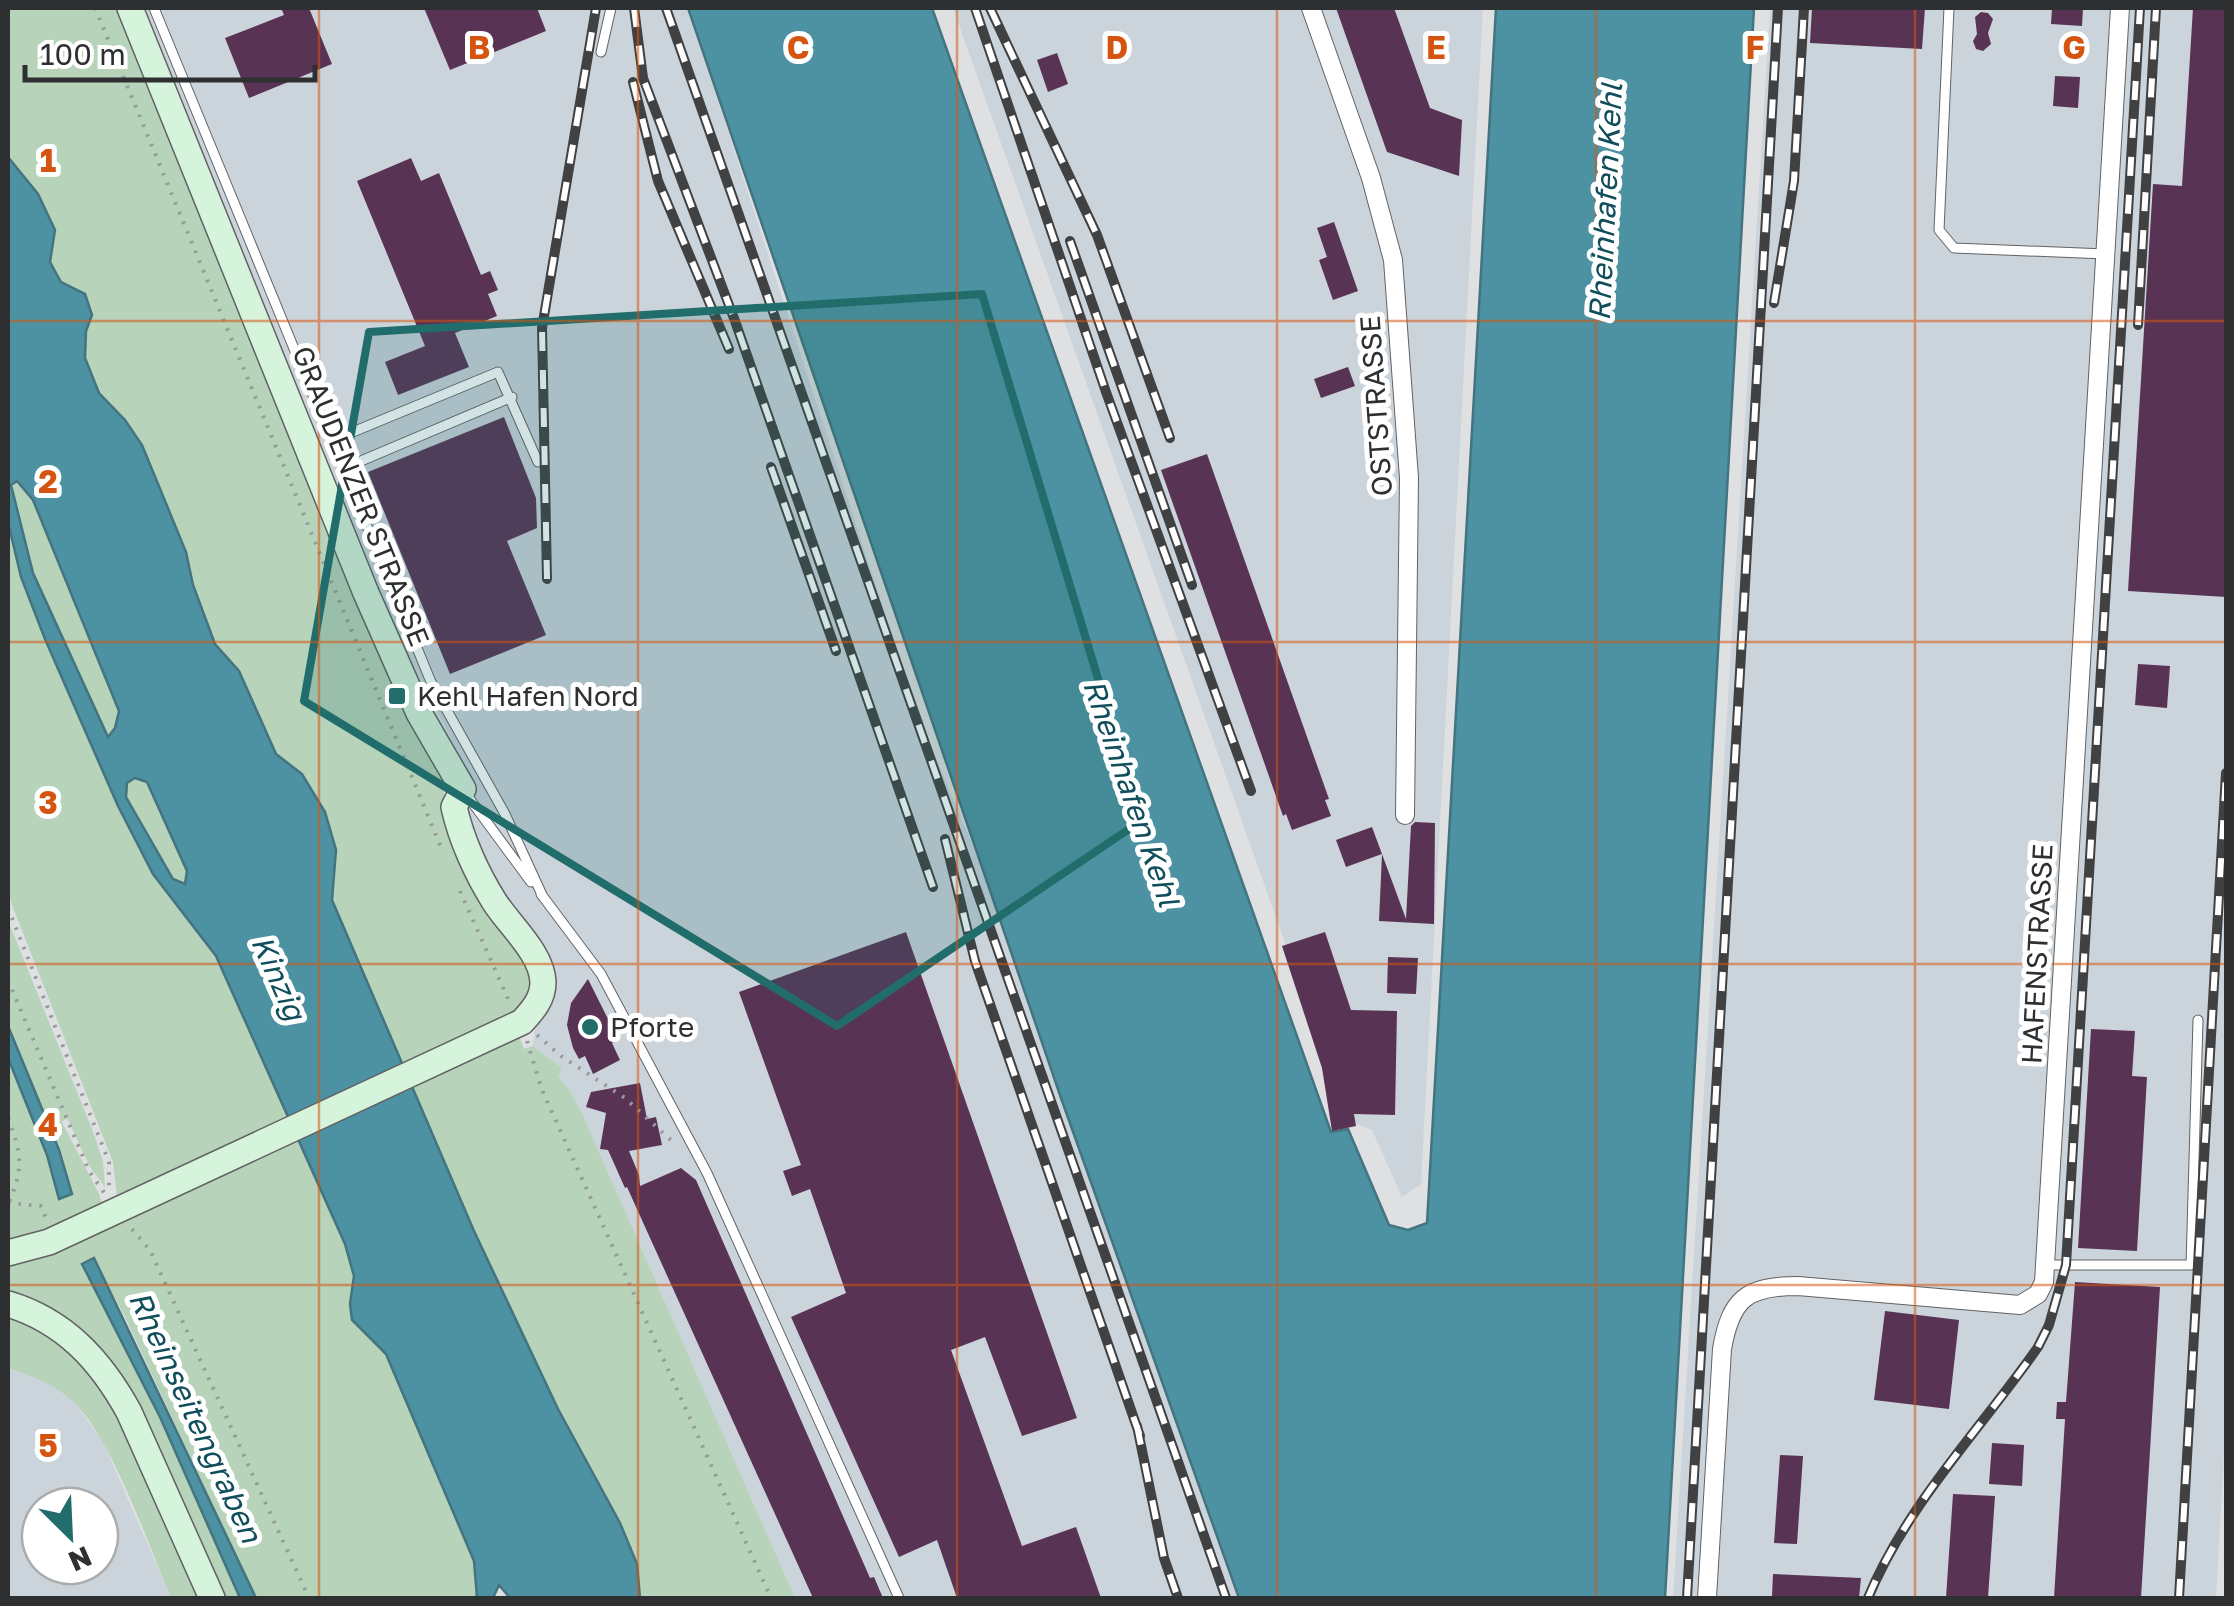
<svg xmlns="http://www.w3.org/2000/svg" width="2234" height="1606" font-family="'Golos Text',sans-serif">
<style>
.built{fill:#ccd4db;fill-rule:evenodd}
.green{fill:#b7d3ba}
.water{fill:#4d92a2;stroke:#447480;stroke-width:2.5;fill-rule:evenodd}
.building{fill:#593354}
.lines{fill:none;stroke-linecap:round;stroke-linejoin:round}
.lane-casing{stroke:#616263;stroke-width:11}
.street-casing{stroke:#616263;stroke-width:20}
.secondary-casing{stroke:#616263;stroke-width:28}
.path{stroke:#999a9b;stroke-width:4;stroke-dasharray:2.5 8;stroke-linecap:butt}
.lane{stroke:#fff;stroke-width:9}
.street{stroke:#fff;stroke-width:18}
.secondary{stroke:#d6f3db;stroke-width:25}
.rail-casing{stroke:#404142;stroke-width:10}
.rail{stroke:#fff;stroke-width:6;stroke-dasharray:19;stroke-linecap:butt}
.marked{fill:#216d6c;fill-opacity:0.2;stroke:#216d6c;stroke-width:8;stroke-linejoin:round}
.grid{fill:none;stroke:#d55510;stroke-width:2.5;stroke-opacity:0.55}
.poi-dot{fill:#216d6c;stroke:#fff;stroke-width:4}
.labels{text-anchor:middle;stroke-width:10;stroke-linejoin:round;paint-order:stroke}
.street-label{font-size:28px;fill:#2e2f30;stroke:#fff}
.poi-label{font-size:28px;fill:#2e2f30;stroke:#fff;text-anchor:start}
.water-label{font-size:30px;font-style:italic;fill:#114e5b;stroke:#fff}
.grid-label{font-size:32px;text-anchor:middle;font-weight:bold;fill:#d55510;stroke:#fff;stroke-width:10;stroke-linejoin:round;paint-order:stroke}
</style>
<rect width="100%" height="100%" fill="#dfe0e2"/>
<path class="built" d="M145,8H688L917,712L987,880L1239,1598H795L581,1111L566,1085L557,1077L562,1068L533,1046L535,1026L549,1003L465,821L475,786L399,636Z
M953,8H1483L1421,1184L1402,1197L1372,1130L1348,1120Z
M1770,8H2226V1419L2216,1598H1673Z
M8,1368L39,1378L73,1400L103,1442L171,1598H8ZM40,1506H100V1566H40Z"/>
<path class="green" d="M8,8H120L441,771L446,812L532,970L529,1004L480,1029L519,1036L524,1049L533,1046L562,1068L558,1077L566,1085L581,1111L795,1598H640L637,1564L620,1523L558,1409L474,1231L332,900L336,850L302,774L276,754L239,671L215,645L193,584L186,552L142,445L125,420L99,393L85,358L86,331L91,315L85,294L61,282L50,262L38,194L8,157Z
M18,480L33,500L119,711L115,728L107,738L33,573L11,484Z
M8,522L21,578L45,639L118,806L153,874L216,956L345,1244L354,1276L350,1304L352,1320L386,1354L475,1561L477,1598H256L124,1315L93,1258L82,1265L160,1417L240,1598H223L136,1405L8,1294V1262L42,1257L155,1203L145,1182L117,1195L113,1162L8,895Z
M134,778L147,781L187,872L185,885L173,879L126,797L127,783Z
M8,920L92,1129L103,1161L105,1187L90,1167L67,1118L62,1122L99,1194L103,1206L101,1213L8,1244V1058L47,1155L59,1198L72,1194L59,1150L8,1026Z
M8,1317C24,1323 42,1329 57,1338C114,1374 173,1534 202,1598H171C150,1549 109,1430 70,1399C51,1383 30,1375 8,1368Z"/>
<path class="water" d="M688,8H932L1331,1132L1348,1129L1389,1225L1408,1230L1427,1223L1496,8H1754L1665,1598H1239L1061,1098Z
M8,157L38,194L55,230L50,262L61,282L85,294L92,315L86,331L85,358L99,393L125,420L142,445L186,552L193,585L215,644L239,671L276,754L302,774L325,812L336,850L332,900L474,1231L558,1409L620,1523L637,1564L640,1598H510L499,1585L493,1598H477L474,1561L386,1354L352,1320L350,1304L354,1276L345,1244L216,956L153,874L118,806L45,639L21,577L8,522ZM17,481L33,500L119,711L115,728L108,737L33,573L11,485ZM135,778L147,782L187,871L185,884L173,879L126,797L127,783Z
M8,1026L59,1150L72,1194L59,1199L47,1155L8,1058Z
M94,1258L256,1598H240L160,1417L82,1264Z"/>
<path class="building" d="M281,8H309L332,64L249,98L225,38L284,15Z
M424,8H537L546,31L450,70Z
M1336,8H1394L1430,108L1462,120L1459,176L1387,152Z
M1812,8H1925L1922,49L1810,43Z
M2052,8H2083L2082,26L2051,24Z
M2193,8H2226V597L2128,591L2153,184L2182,186Z
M1981,12L1988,13L1993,19L1988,33L1991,44L1983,51L1976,49L1973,41L1977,34L1975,17Z
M1057,53L1068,84L1048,92L1037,60Z
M2055,76L2080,77L2078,108L2053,106Z
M411,158L421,181L439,173L481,275L490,271L498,290L488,294L497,316L455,333L469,367L398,395L385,362L425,346L357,181Z
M1334,222L1358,291L1333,300L1319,260L1327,257L1317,228Z
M1348,367L1355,386L1321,398L1314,379Z
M504,417L536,498L537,528L507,541L546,635L450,674L368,472Z
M1207,454L1329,799L1325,800L1331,816L1292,830L1286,814L1283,816L1161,470Z
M2138,664L2170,666L2167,708L2135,705Z
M1415,822L1435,823L1434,924L1379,921L1382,854L1406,919L1411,826Z
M1372,827L1382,854L1346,867L1336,840Z
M906,932L1077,1418L1022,1436L985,1337L951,1350L1022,1546L1076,1527L1101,1598H957L937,1540L899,1557L791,1317L846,1293L810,1189L792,1196L783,1171L801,1165L739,992Z
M1325,932L1351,1010L1397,1011L1395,1115L1354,1114L1356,1126L1332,1131L1322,1068L1282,946Z
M1388,957L1418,958L1416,994L1387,993Z
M588,979L618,1039L612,1043L620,1060L593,1074L585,1056L579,1059L573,1048L567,1025L571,1003Z
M2091,1029L2135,1031L2132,1076L2147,1077L2137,1251L2078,1248Z
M640,1083L647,1119L656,1117L662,1145L629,1151L639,1175L640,1186L681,1168L696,1180L870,1578L874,1577L883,1598H813L627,1187L625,1188L608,1150L600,1149L606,1113L586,1107L591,1092Z
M2075,1282L2160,1287L2141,1598H2054L2065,1419H2056L2057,1402H2066Z
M1885,1311L1959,1320L1949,1409L1874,1400Z
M1992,1443L2024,1445L2022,1486L1989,1484Z
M1780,1455L1803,1456L1797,1544L1774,1543Z
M1953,1494L1995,1496L1988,1598H1946Z
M1773,1574L1861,1578L1859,1598L1772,1596Z"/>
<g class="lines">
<defs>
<path id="lane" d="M154,8L431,682L505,814L543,897
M1949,8L1939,230L1954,248L2106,254
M601,52L611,8
M331,441L498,372L538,462
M342,469L512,397
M466,794L531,882
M541,894L601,974L707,1173L899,1598
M2045,1265H2191L2198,1020"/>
<path id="street" d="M1311,8L1371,178L1393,260L1409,478L1405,815
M1707,1598L1722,1349C1731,1298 1747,1286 1798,1286L2020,1305L2038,1294L2044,1282L2120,8"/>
<path id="secondary" d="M8,1253L49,1242L522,1022C533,1010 543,999 543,982C542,953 509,925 494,901C477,874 461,839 454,807L463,789L419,713L366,593L130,8
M8,1304C65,1321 101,1361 129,1412L212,1598"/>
</defs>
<use href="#lane" class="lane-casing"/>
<use href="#street" class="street-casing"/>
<use href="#secondary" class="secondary-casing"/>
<path class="path" d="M95,8L442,850
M460,891L509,1001
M8,908L109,1162V1188
M8,980L89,1171L105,1194
M537,1035L561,1056L625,1098L674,1143
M527,1041L542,1090L771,1598
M8,1118C22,1154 24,1169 8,1204
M8,1203L41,1206L46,1218L49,1217
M132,1229L150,1250L309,1598"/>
<use href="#lane" class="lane"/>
<use href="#street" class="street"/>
<use href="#secondary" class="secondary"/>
<defs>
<path id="rail" d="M634,8L643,78L735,321L933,887
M666,8L1226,1598
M975,8L1106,392L1251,791
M990,8L1097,235L1170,438
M633,82L658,181L729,349
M1070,241L1192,585
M1774,303L1794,181L1804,8
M2138,325L2156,8
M771,467L836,651
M547,579L542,328L596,8
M945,839L975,961L1140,1436
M1137,1426L1164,1558L1178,1598
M1687,1598L1778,8
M1868,1598C1907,1504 1980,1430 2038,1347L2049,1325L2066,1265L2140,8
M2179,1598L2226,773"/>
</defs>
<use href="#rail" class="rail-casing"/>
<use href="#rail" class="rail"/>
</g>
<path class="marked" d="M982,294L1141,821L837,1026L304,701L369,332Z"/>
<path class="grid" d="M319,8V1598M638,8V1598M957,8V1598M1277,8V1598M1596,8V1598M1915,8V1598M8,321H2226M8,642H2226M8,964H2226M8,1285H2226"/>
<g class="poi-dot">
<rect x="387" y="686" width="20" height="20" rx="5"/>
<circle cx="590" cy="1027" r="10"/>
</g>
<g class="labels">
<g class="street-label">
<text transform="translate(1376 406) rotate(-94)" y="10">OSTSTRASSE</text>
<text transform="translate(361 496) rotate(68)" y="10">GRAUDENZER STRASSE</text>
<text transform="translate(2037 954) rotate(-87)" y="10">HAFENSTRASSE</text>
</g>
<g class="poi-label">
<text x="417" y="706">Kehl Hafen Nord</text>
<text x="610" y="1037">Pforte</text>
</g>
<g class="water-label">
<text transform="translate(1606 202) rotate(-87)" y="10">Rheinhafen Kehl</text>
<text transform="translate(1131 793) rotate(71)" y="10">Rheinhafen Kehl</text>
<text transform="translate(278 978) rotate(66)" y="10">Kinzig</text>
<text transform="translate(195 1417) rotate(65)" y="10">Rheinseitengraben</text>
</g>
</g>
<g class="grid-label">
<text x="479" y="59">B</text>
<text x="798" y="59">C</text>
<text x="1117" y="59">D</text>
<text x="1436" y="59">E</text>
<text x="1755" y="59">F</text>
<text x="2074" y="59">G</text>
<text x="48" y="172">1</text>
<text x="48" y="493">2</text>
<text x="48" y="814">3</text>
<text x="48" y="1136">4</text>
<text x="48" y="1457">5</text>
</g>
<rect width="2234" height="1606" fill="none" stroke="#2e2f30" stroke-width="20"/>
<g transform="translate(70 1536) rotate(156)"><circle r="48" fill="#ffffff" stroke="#abacac" stroke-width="2.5"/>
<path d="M0-8L18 38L0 25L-18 38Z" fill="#216d6c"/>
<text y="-15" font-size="28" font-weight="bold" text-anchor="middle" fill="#2e2f30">N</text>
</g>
<path d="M25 65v15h290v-15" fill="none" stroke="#2e2f30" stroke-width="5"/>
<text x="40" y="65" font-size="30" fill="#2e2f30" stroke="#ffffff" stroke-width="8" paint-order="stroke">100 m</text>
</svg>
